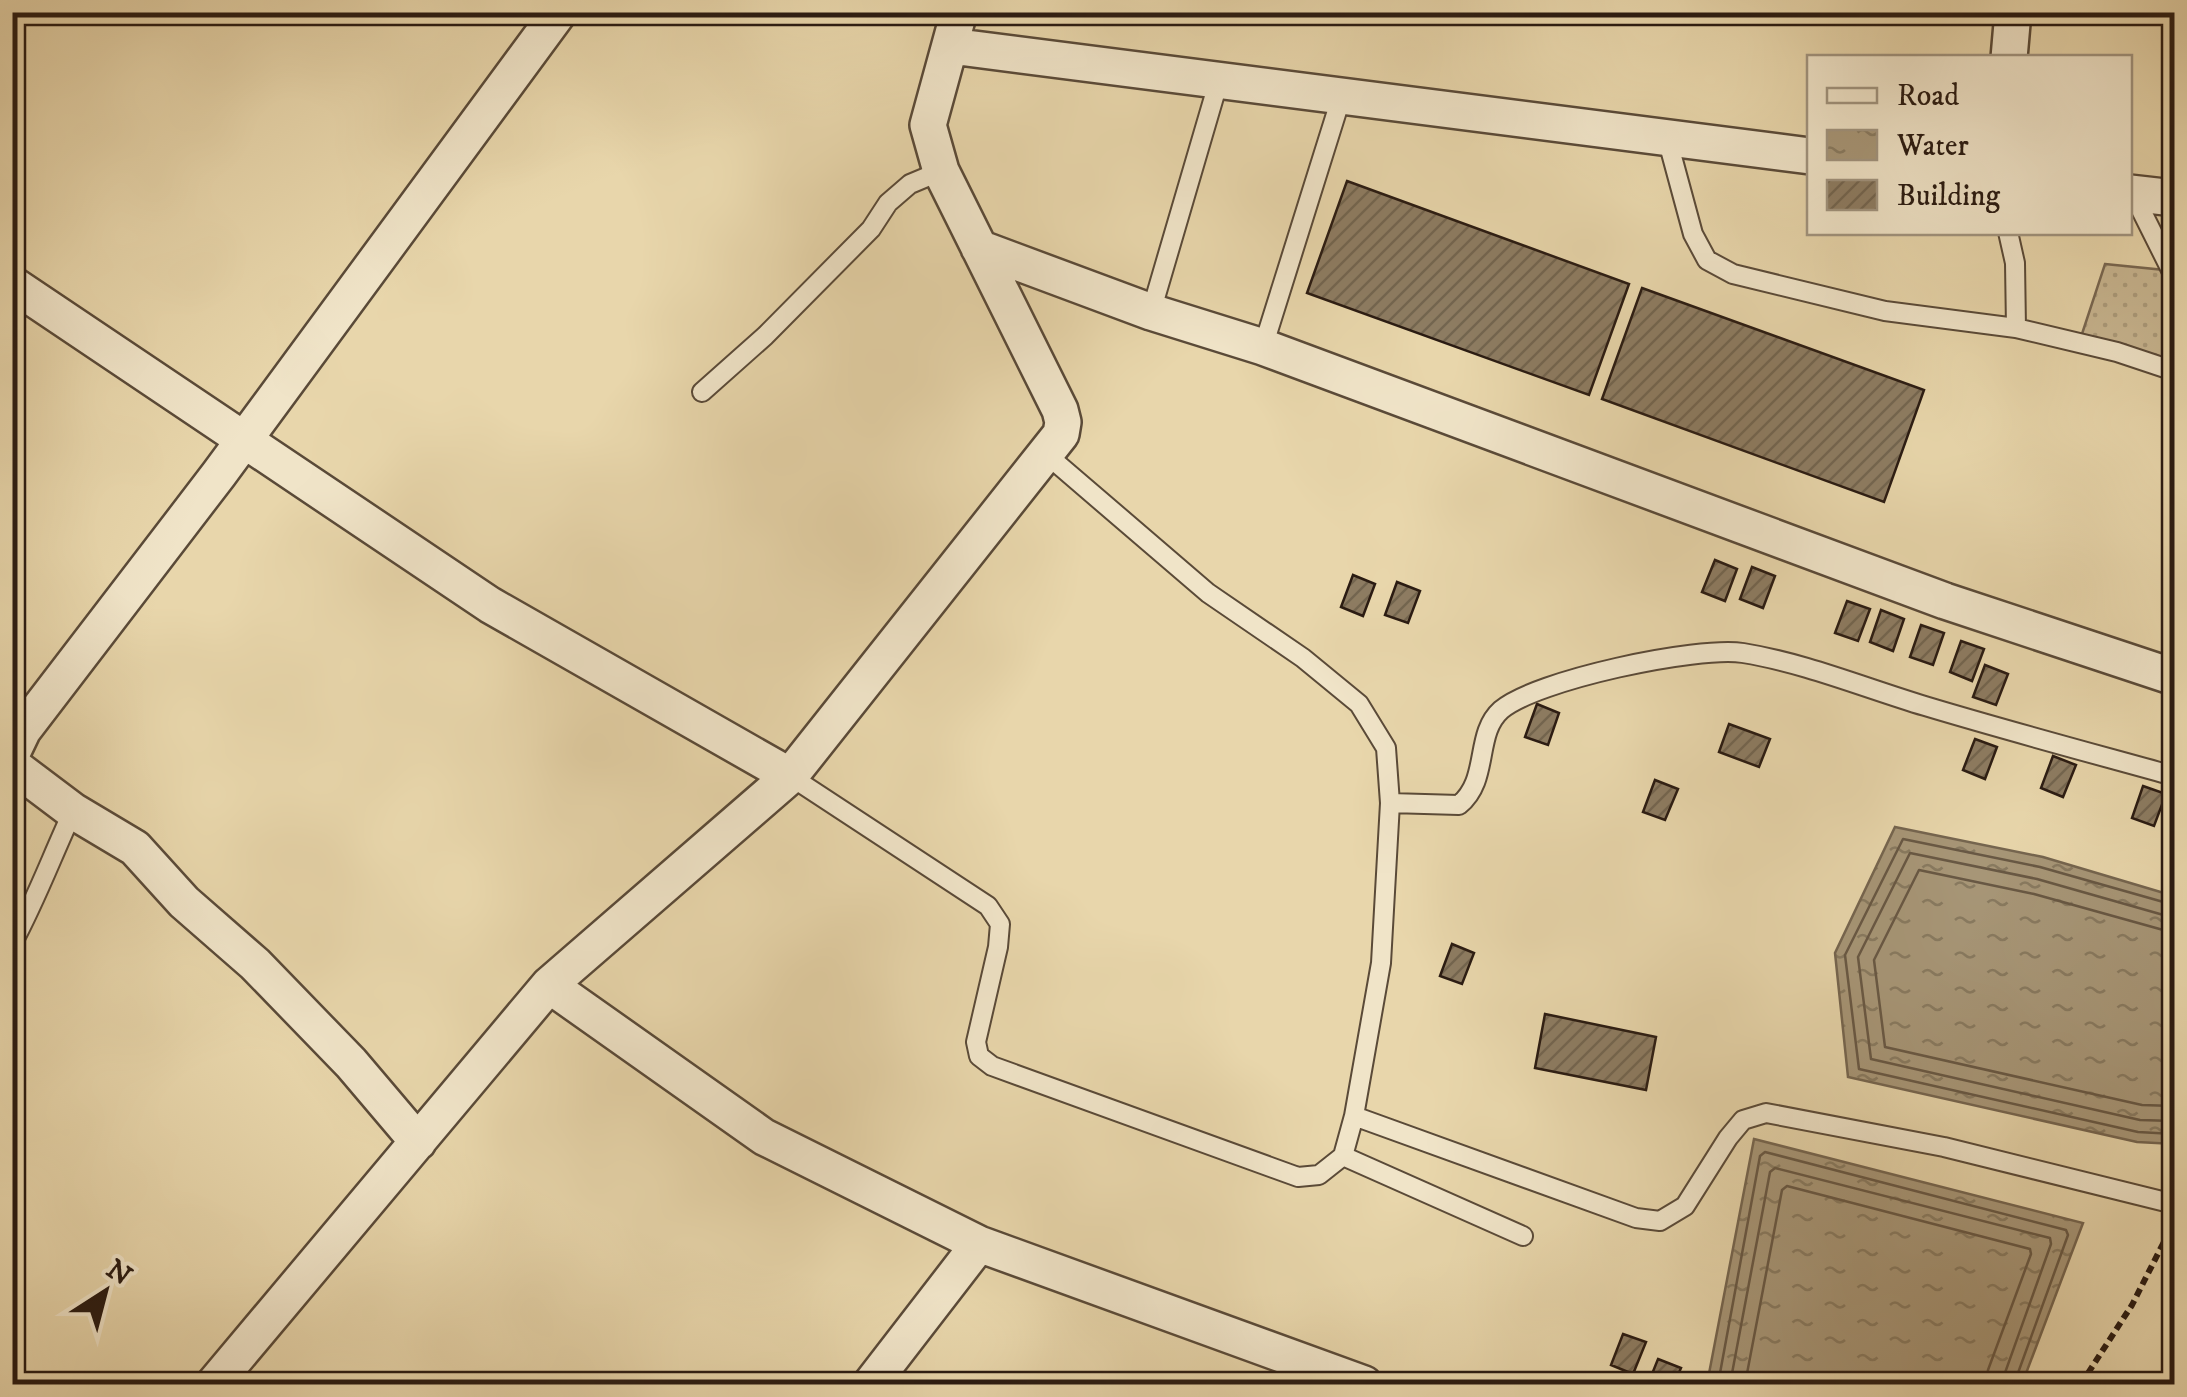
<svg xmlns="http://www.w3.org/2000/svg" width="2187" height="1397" font-family="'IM FELL DW Pica',serif">
<style>
.park{fill:url(#park-dots);stroke:#796852;stroke-width:2.5}
.water{fill:url(#water-ripples);stroke:#75654f;stroke-width:2.5}
.lines{fill:none;stroke-linecap:round;stroke-linejoin:round}
.shore{stroke:#685844;stroke-width:2.5}
.building{fill:url(#building-hatch);stroke:#2a1b12;stroke-width:2.5}
.lane-casing{stroke:#5a4a38;stroke-width:22}
.street-casing{stroke:#5a4a38;stroke-width:40}
.path{stroke:#2a1b12;stroke-width:6;stroke-dasharray:8 5;stroke-linecap:butt}
.lane{stroke:#f0e4c8;stroke-width:18}
.street{stroke:#f0e4c8;stroke-width:35}
</style>
<defs>
<pattern id="park-dots" width="8" height="8" patternUnits="userSpaceOnUse" patternTransform="scale(2.5)"><rect width="8" height="8" fill="#c8b691"/><path d="M2 2h.1M6 6h.1" fill="none" stroke="#ac9c7c" stroke-width="1.8" stroke-linecap="round"/></pattern>
<pattern id="water-ripples" width="26" height="14" patternUnits="userSpaceOnUse" patternTransform="scale(2.5)"><rect width="26" height="14" fill="#a79677"/><path d="M2 4q2-2 4 0t4 0M15 11q2-2 4 0t4 0" fill="none" stroke="#887a60"/></pattern>
<pattern id="building-hatch" width="6" height="6" patternUnits="userSpaceOnUse" patternTransform="scale(2.5)"><rect width="6" height="6" fill="#8d7c62"/><path d="M-1 1l2-2M0 6l6-6M5 7l2-2" fill="none" stroke="#73654f"/></pattern>
</defs>
<rect width="100%" height="100%" fill="#e8d6ab"/>
<filter id="stains"><feTurbulence type="fractalNoise" baseFrequency=".002" numOctaves="4"/><feColorMatrix values="0 0 0 0 .2 0 0 0 0 .09 0 0 0 0 .02 0 0 0 .5 -.17"/></filter>
<radialGradient id="worn" r=".72"><stop offset=".6" stop-color="#630" stop-opacity="0"/><stop offset="1" stop-color="#630" stop-opacity=".3"/></radialGradient>
<path class="park" d="M2105,264L2174,271V373L2079,343Z"/>
<path class="water" d="M1895,827L2043,857L2174,896V1144L2137,1142L1848,1077L1835,953Z
M1754,1139L2083,1223L2022,1384H1707Z"/>
<g class="lines">
<path class="shore" d="M2174,905L2040,867L1903,839L1845,955L1859,1069L2138,1132L2174,1134
M2174,918L2037,879L1910,853L1858,957L1871,1059L2140,1120L2174,1121
M2174,933L2034,894L1919,870L1874,960L1885,1047L2142,1105L2174,1106
M1718,1384L1760,1156L1765,1152L2066,1230L2068,1235L2014,1384
M1730,1384L1770,1172L1775,1168L2050,1238L2051,1244L2001,1384
M1745,1384L1782,1190L1787,1186L2030,1249L2031,1254L1988,1370L1986,1384"/>
</g>
<path class="building" d="M1347,181L1629,284L1589,395L1307,293Z
M1642,288L1924,390L1884,502L1602,399Z
M1715,560L1737,569L1725,601L1702,592Z
M1752,567L1775,576L1763,608L1740,599Z
M1353,575L1375,584L1363,616L1341,607Z
M1397,582L1420,591L1408,623L1385,615Z
M1847,601L1870,609L1858,641L1835,633Z
M1881,610L1904,619L1893,651L1870,642Z
M1921,625L1944,633L1933,665L1910,657Z
M1961,641L1984,649L1972,681L1950,672Z
M1985,665L2008,674L1996,705L1973,697Z
M1537,704L1559,713L1548,745L1525,737Z
M1729,724L1770,739L1759,767L1719,752Z
M1975,739L1997,747L1985,779L1963,770Z
M2053,756L2076,765L2063,797L2041,788Z
M1655,780L1678,789L1665,820L1643,812Z
M2143,786L2166,794L2154,826L2132,818Z
M1452,944L1474,953L1462,984L1440,976Z
M1545,1014L1656,1037L1646,1090L1535,1068Z
M1623,1334L1646,1342L1633,1374L1611,1365Z
M1658,1359L1681,1368L1674,1384H1648Z"/>
<g class="lines">
<defs>
<path id="lane" d="M1667,138L1693,234L1707,260L1733,274L1885,311L2016,328L2117,352L2174,371
M2133,194L2174,276
M2008,232L2015,263L2016,328
M1151,312L1219,80
M1263,347L1342,95
M702,392L765,336L871,229L888,203L910,184L941,171
M790,776L988,906L1000,924L998,947L976,1042L979,1056L992,1066L1298,1177L1319,1175L1343,1156L1354,1116L1381,963L1390,803L1386,748L1359,704L1303,658L1208,593L1046,454
M1390,803L1459,805C1490,780 1474,734 1501,710C1536,680 1697,646 1743,653C1805,663 1865,688 1925,706C2008,731 2091,753 2174,776
M12,944C36,900 52,856 73,811
M1354,1116L1636,1218L1660,1221L1685,1206L1728,1138L1743,1120L1766,1113L1944,1147L2174,1204
M1343,1156L1523,1236"/>
<path id="street" d="M951,46L1810,156
M2009,58L2013,12
M2130,193L2174,198
M979,248L1151,312L1263,347L1945,601L2174,677
M12,284L490,605L790,776
M12,753L23,730L219,474L559,12
M12,765L73,811L135,848L184,902L255,964L351,1063L418,1142
M549,985L764,1137L979,1244L1364,1384
M214,1384L549,985L790,776L1061,434L1063,422L1060,410L941,171L928,125L959,12
M871,1384L979,1244"/>
</defs>
<use href="#lane" class="lane-casing"/>
<use href="#street" class="street-casing"/>
<path class="path" d="M2081,1384L2132,1305L2172,1226"/>
<use href="#lane" class="lane"/>
<use href="#street" class="street"/>
</g>
<rect width="2187" height="1397" fill="none" stroke="#e8d6ab" stroke-width="50"/>
<rect x="15" y="15" width="2157" height="1367" fill="none" stroke="#2a1b12" stroke-width="5"/>
<rect x="25" y="25" width="2137" height="1347" fill="none" stroke="#2a1b12" stroke-width="2.5"/>
<rect x="1807" y="55" width="325" height="180" fill="#f0e4c8" stroke="#a1947f" stroke-width="2.5"/>
<rect x="1827" y="88" width="50" height="15" fill="#f0e4c8" stroke="#a1947f" stroke-width="2.5"/>
<text x="1897" y="105" font-size="30" fill="#2a1b12">Road</text>
<rect x="1827" y="130" width="50" height="30" fill="url(#water-ripples)" stroke="#a1947f" stroke-width="2.5"/>
<text x="1897" y="155" font-size="30" fill="#2a1b12">Water</text>
<rect x="1827" y="180" width="50" height="30" fill="url(#building-hatch)" stroke="#a1947f" stroke-width="2.5"/>
<text x="1897" y="205" font-size="30" fill="#2a1b12">Building</text>
<g transform="translate(105 1292) rotate(36)" stroke="#f0e4c8" stroke-width="8" paint-order="stroke">
<path d="M0-8L18 38L0 25L-18 38Z" fill="#2a1b12"/>
<text y="-15" font-size="28" font-weight="bold" text-anchor="middle" fill="#2a1b12">N</text>
</g>
<rect width="100%" height="100%" filter="url(#stains)"/>
<rect width="100%" height="100%" fill="url(#worn)"/>
</svg>
